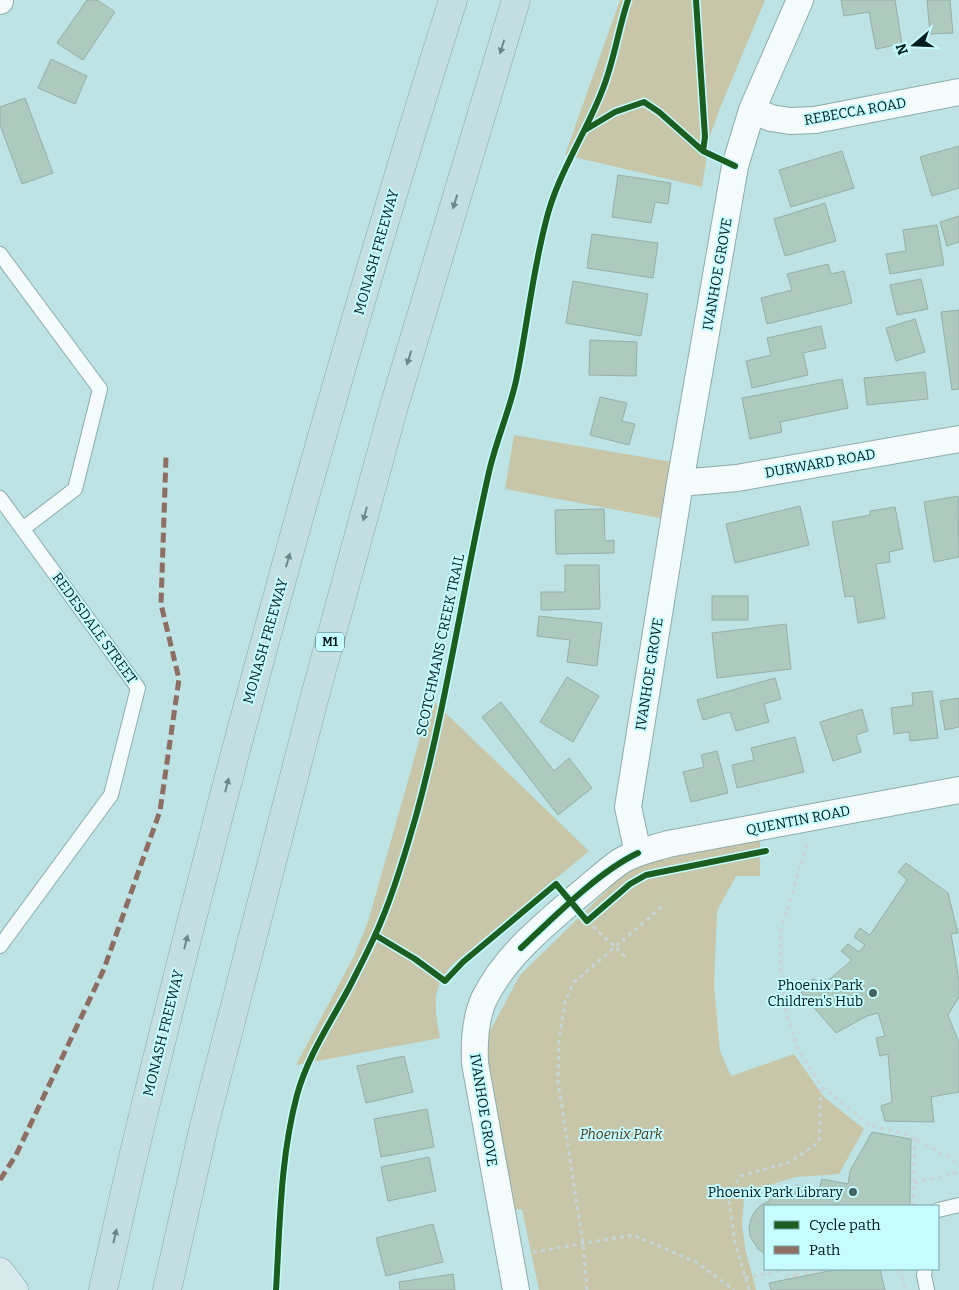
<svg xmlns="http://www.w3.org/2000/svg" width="959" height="1290" font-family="Bitter,serif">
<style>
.green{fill:#c7c6a9}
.building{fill:#aec9bd;stroke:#97aea8}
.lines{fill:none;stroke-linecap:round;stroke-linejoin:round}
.service-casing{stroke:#8eacad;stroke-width:16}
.minor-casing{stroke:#8eacad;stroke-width:28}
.primary-casing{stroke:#80a8a9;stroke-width:29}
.motorway-casing{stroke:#80a8a9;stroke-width:29}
.path{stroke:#c8d5d5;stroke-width:3;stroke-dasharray:4 4;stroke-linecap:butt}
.service{stroke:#f5fbfb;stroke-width:14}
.minor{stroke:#f5fbfb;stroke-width:26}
.primary{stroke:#d8eaeb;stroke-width:28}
.motorway{stroke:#c5dfe0;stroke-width:28}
.quiet{stroke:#8d6e63;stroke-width:5;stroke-dasharray:10 5;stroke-linecap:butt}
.cycleway-casing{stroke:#c6fcff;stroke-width:9}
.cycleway{stroke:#1b5e20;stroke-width:6}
.oneway{fill:#6d8889}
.poi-dot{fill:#436263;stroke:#c6fcff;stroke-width:2}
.labels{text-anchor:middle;stroke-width:4;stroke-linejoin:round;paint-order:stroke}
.shield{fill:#c6fcff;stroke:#3c6062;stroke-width:1}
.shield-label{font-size:12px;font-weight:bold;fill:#011d1e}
.street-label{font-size:14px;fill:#011d1e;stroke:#c6fcff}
.poi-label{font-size:14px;fill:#011d1e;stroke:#c6fcff;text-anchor:end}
.park-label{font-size:14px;font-style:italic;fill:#4d3b1b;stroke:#c6fcff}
</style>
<rect width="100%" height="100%" fill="#bde3e4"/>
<path class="green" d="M620,0H765L720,108L710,136L702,187L565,155Z
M514,435L672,462L665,519L505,489Z
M431,699L589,851L452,965C430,990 435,1008 440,1038L296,1065L353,958L368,922Z
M760,834V876H736L717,911L714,986L720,1051L731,1076L794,1054L824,1097L864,1129L839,1174L796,1177L766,1186L744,1199L742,1224L745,1248L756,1290H539L522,1209L509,1210L480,1050L520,975L639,859Z"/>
<path class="building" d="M87,0H97L115,12L83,60L57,43Z
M841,0H895L902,44L876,49L869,12L844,16Z
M927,0H950L953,33L930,34Z
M51,59L87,76L75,104L38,88Z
M25,98L53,173L22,184L0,125V107Z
M959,146V188L932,196L920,157Z
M842,151L854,188L791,207L779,170Z
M618,175L671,183L668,204L655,202L651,223L612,217Z
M825,203L836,241L785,256L774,219Z
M959,216V242L947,246L940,222Z
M937,225L944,265L890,274L886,254L906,251L903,230Z
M592,234L658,243L653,278L587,268Z
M828,264L831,274L844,271L852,303L767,324L761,298L792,290L787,274Z
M921,279L928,309L897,315L890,285Z
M573,281L648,294L641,336L566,323Z
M959,310V389L952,390L941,312Z
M915,319L925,352L896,361L886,328Z
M821,326L826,348L803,353L808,375L752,388L746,361L771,355L767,338Z
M590,340L637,342L636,376L589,375Z
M925,372L928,399L867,405L864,378Z
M842,379L848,408L780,422L782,432L750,439L742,398Z
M600,397L627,403L622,421L635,424L629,445L590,435Z
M958,496L959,557L934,562L924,502Z
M800,506L809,545L735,563L726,524Z
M895,507L903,549L889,552L890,562L876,564L885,618L858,623L854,596L845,597L832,522L870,515V511Z
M604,509L605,541L614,540V553L556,554L555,510Z
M565,565H599L600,609L541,610V592H565Z
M712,596H748V620H712Z
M539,616L602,623L597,666L567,662L570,640L537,636Z
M786,624L791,669L717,678L712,633Z
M567,677L599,696L573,742L540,722Z
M775,678L781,699L764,704L769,722L736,731L730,712L703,720L697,700Z
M932,691L938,738L910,741L909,732L894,734L891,708L913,705L912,693Z
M959,698V727L945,730L940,701Z
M501,702L554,771L569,758L592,788L558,815L482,717Z
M862,709L868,731L856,735L861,752L833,761L820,722Z
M795,737L804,772L737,788L732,765L754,760L751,748Z
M717,751L728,793L691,802L683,772L704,767L701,755Z
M906,863L948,893L958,933L951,934L959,980V997L948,1015L959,1043V1092L931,1097L934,1122L885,1121L881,1106L892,1102L888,1054L880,1056L876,1038L885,1036L878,1013L867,1016L836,1033L799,990L813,979L824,984L852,960L841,951L848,944L859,952L865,945L854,937L860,928L870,935L907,880L898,872Z
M404,1056L413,1092L366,1103L357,1066Z
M427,1109L434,1147L381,1157L374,1119Z
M872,1132L911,1139L910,1206H765V1254L758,1249L750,1236L749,1228L751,1219L755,1211L761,1205L769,1201V1189L795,1195L796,1185L819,1189L822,1179L848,1184L850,1171Z
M429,1157L436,1191L388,1201L381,1167Z
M433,1224L443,1262L386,1276L376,1238Z
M839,1269H880L885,1290H771L769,1283Z
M453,1274L455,1290H400L399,1282Z"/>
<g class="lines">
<defs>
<path id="service" d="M0,254L100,389L75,489L24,528
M0,498L138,688L111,795L0,946
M938,1210L959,1205
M925,1269L924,1275L927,1290"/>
<path id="minor" d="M0,1V0
M752,110L771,118L790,121L815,120L959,92
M680,483L737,478L959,439
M638,853L628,807L680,483L735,166L752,110L800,0
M516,1290L475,1063C474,1041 475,1019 484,999C505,956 544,925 579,895C593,884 606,871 621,861C635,852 652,849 668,844L959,790"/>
<path id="primary" d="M0,1272L14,1290"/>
<path id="motorway" d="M103,1290C116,1233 128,1176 142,1120C234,743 336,369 453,0
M167,1290L204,1126L313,703L394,406L516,0"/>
</defs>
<use href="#service" class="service-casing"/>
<use href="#minor" class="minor-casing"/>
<use href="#primary" class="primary-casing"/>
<use href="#motorway" class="motorway-casing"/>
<path class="path" d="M807,844L781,930V975L787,1017L799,1051L821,1086L871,1126L904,1133L959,1163
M587,921L627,958
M914,1183L959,1172
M913,1206L915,1139
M533,1252L633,1235L696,1262L734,1290
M810,1269L797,1271V1275L830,1269
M901,1269L905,1290
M785,1277L797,1275
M745,1278L789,1269
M587,1290L583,1244L558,1081L559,1040L565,1002L573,983L665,904
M749,1290L735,1243L728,1194L741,1176L790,1162L819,1142L821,1086"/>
<use href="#service" class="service"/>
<use href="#minor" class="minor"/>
<use href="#primary" class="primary"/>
<use href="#motorway" class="motorway"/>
<path class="quiet" d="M0,1180L16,1155L104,969L160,811L179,679L161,604L166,457"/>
<defs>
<path id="cycleway" d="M696,0L705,137L703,151
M585,130L615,112L644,102L659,112L703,151L735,166
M375,935L415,959L445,981L463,962L556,884L587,921L630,884L646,875L766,851
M521,948C554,917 598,872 638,853
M276,1290C280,1225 280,1159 297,1095C308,1055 331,1022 350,986C361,964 373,942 382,919C396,886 406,850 416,816C447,703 463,586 489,472C496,441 509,412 516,381C527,328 532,274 546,221C557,175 585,135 602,91C614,62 618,30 628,0"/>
</defs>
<use href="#cycleway" class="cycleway-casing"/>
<use href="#cycleway" class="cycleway"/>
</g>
<defs><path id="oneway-solid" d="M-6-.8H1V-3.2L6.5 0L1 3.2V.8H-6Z" transform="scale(1.25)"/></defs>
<g class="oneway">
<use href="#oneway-solid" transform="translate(502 47) rotate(107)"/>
<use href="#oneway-solid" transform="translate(455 202) rotate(107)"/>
<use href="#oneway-solid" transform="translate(409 358) rotate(107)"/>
<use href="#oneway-solid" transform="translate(365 514) rotate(105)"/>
<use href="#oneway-solid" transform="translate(288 560) rotate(-74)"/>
<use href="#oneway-solid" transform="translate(227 785) rotate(-76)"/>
<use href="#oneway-solid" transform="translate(186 942) rotate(-76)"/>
<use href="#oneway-solid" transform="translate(115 1236) rotate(-77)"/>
</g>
<g class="poi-dot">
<circle cx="873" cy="993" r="5"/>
<circle cx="853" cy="1192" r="5"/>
</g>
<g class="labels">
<rect class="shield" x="316" y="632.5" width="28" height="19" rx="4"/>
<g class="shield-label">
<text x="330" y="646">M1</text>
</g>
<g class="street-label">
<text transform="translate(855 111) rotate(-10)" y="5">REBECCA ROAD</text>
<text transform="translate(376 252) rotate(-74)" y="5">MONASH FREEWAY</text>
<text transform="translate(717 274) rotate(-80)" y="5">IVANHOE GROVE</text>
<text transform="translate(820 463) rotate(-10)" y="5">DURWARD ROAD</text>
<text transform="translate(95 628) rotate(54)" y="5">REDESDALE STREET</text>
<text transform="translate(265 641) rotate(-74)" y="5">MONASH FREEWAY</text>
<text transform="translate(440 645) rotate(-78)" y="5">SCOTCHMANS CREEK TRAIL</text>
<text transform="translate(649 674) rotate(-81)" y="5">IVANHOE GROVE</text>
<text transform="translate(798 820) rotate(-11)" y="5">QUENTIN ROAD</text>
<text transform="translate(163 1033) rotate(-76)" y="5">MONASH FREEWAY</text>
<text transform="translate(484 1110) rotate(81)" y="5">IVANHOE GROVE</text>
</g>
<g class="poi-label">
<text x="863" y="990">Phoenix Park<tspan x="863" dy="16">Children's Hub</tspan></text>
<text x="843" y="1197">Phoenix Park Library</text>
</g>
<g class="park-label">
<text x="621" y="1139">Phoenix Park</text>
</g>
</g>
<rect x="764" y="1205" width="175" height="65" fill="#c6fcff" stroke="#77a3a5"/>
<rect x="774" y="1221" width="25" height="8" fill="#1b5e20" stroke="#77a3a5"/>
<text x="809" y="1230" font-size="15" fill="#011d1e">Cycle path</text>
<rect x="774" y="1246" width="25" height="8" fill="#8d6e63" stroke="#77a3a5"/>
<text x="809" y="1255" font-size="15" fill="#011d1e">Path</text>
<g transform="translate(914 45) rotate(251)" stroke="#c6fcff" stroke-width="4" paint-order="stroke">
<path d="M0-4L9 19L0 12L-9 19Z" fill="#011d1e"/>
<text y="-8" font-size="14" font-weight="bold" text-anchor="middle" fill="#011d1e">N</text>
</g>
</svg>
